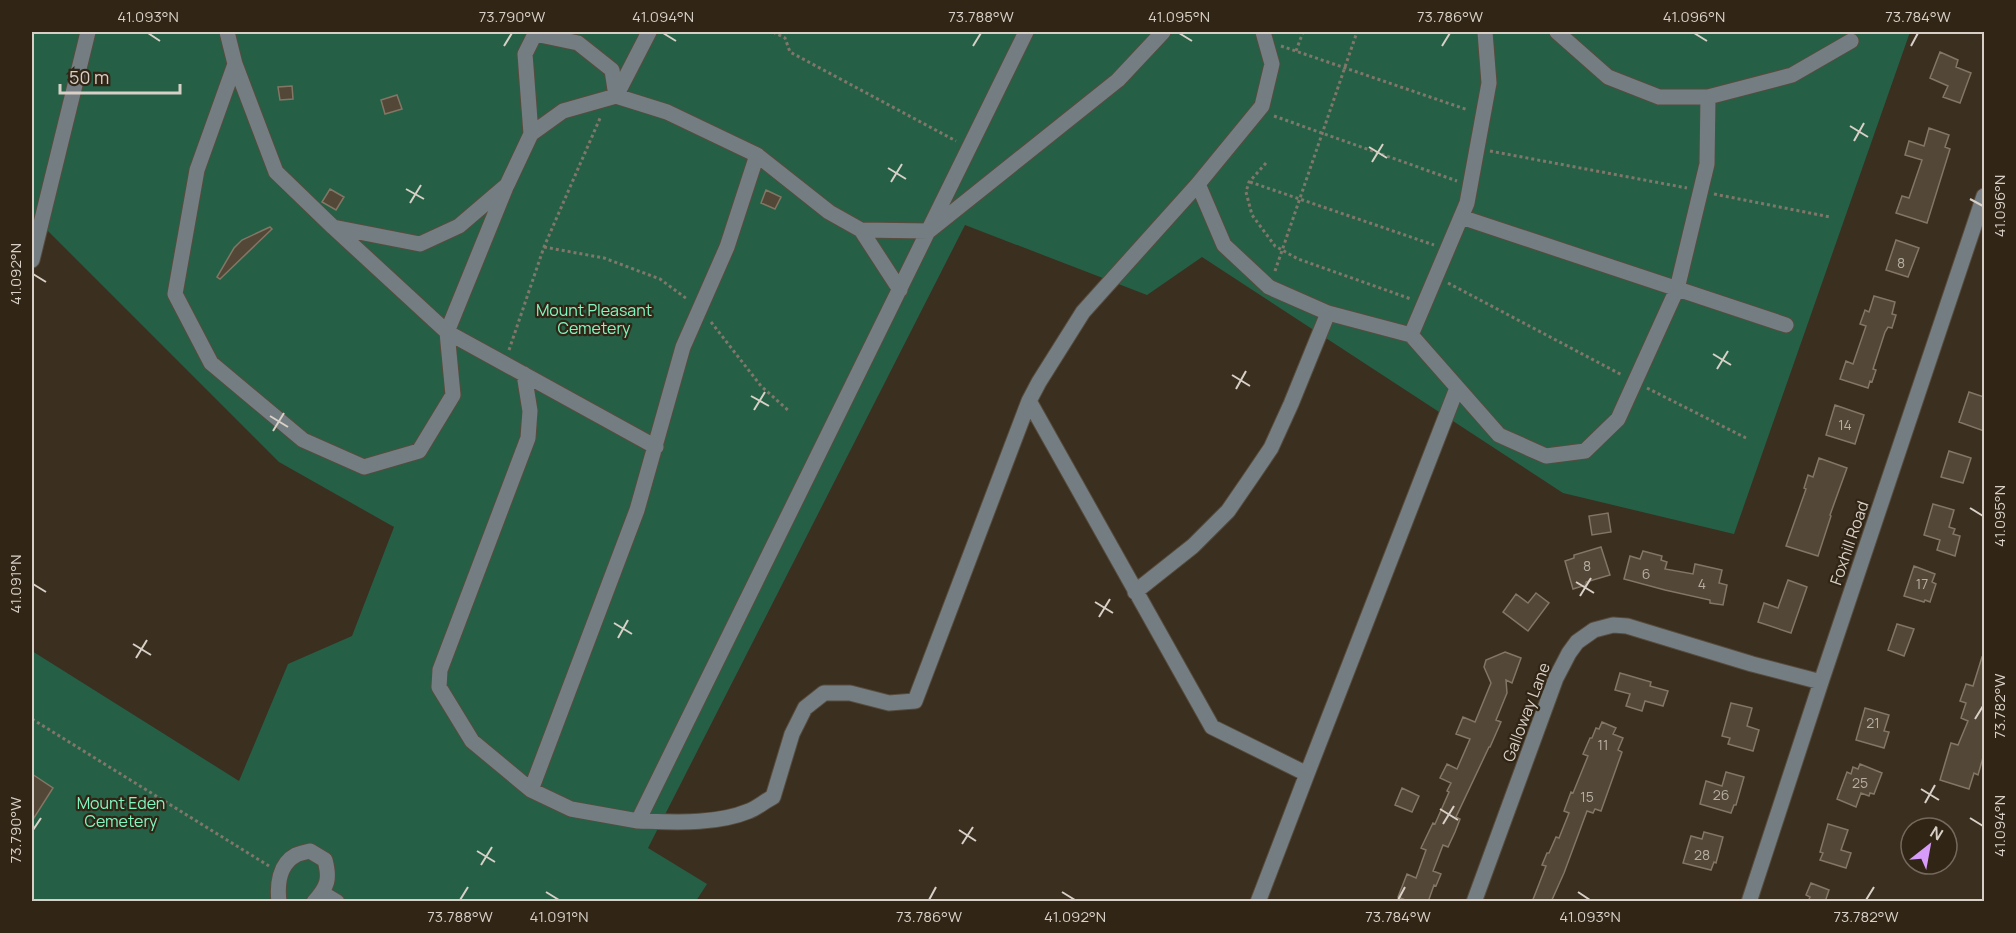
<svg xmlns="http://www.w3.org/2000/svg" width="2016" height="933" font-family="Manrope,sans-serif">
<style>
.green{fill:#256046}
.building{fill:#534737;stroke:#847665;stroke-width:1.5}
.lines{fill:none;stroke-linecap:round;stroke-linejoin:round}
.minor-casing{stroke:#574c3e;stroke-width:17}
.path{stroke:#80766a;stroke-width:3;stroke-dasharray:3 3;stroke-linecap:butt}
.minor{stroke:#747e82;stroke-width:15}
.ticks{fill:none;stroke:#d8d0c7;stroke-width:2}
.labels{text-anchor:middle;stroke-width:4.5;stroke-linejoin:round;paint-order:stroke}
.number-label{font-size:14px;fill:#b7aea3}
.park-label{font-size:16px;fill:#80f6c0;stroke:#312516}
.street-label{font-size:16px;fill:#d8d0c7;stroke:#312516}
.neatline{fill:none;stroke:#d8d0c7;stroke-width:2}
.ticks-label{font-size:15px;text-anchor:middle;fill:#d8d0c7}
</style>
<rect width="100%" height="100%" fill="#3b2f20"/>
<path class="green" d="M32,32H1910L1734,534L1563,493L1202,257L1147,295L965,225L648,848L707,884L696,901H32V651L239,781L288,664L352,636L394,527L279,462L32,215Z"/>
<path class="building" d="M1940,52L1958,60L1956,67L1971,73L1960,103L1943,97L1948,86L1930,78Z
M292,86L293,99L280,100L278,87Z
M397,95L402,109L385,114L381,100Z
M1929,128L1949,135L1945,147L1950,149L1927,223L1896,213L1902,196L1909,198L1922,160L1905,155L1909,141L1924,146Z
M330,189L344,197L336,210L322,202Z
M766,190L781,197L775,209L761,203Z
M270,227L272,229L220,279L217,277L234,248L242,240Z
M1896,240L1919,248L1908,277L1886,270Z
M1874,296L1895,302L1892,314L1896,315L1892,328L1888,327L1885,332L1873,369L1876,370L1872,382L1870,381L1868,388L1840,379L1846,361L1853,364L1866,326L1860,324L1865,310L1869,312Z
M1969,392L1984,397V431L1959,422Z
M1835,405L1864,415L1855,444L1826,435Z
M1949,451L1971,458L1963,483L1941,477Z
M1819,458L1847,468L1830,515L1831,516L1818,556L1786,546L1806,489L1804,488L1808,475L1813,477Z
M1933,504L1954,510L1949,527L1955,529L1953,534L1960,536L1955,556L1937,550L1940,540L1924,535Z
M1608,513L1611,532L1592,535L1589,516Z
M1601,547L1610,575L1586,582V585L1573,589L1565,561L1574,558V555Z
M1643,551L1662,556L1661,560L1667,562L1665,569L1693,574L1695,564L1722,570L1719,583L1727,585L1723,605L1710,603V600L1665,590L1624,579L1630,556L1640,559Z
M1914,566L1935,574L1932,582L1936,584L1930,602L1925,600L1924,602L1904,596Z
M1788,580L1807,587L1791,633L1758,622L1764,603L1778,608Z
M1536,593L1549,603L1528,631L1503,612L1516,594L1528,603Z
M1897,624L1914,629L1904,656L1888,650Z
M1505,652L1521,658L1512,683L1506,680L1507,693L1496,720L1501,722L1490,747H1489L1456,817L1460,819L1455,832L1448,847L1443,845L1433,871L1441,874L1436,886L1434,885L1428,902H1410L1398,897L1407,874L1416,878L1426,850L1421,848L1433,823L1435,824L1449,792L1447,791L1451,783L1440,778L1447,764L1457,769L1470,739L1456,734L1463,717L1475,722L1491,683L1484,667L1486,660Z
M1982,657L1984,658V754L1978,775L1974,773L1969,789L1940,780L1951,743L1958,745L1968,721L1961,718L1966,703L1960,701L1966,684L1973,686Z
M1620,673L1651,682L1650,686L1668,691L1663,706L1645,701L1642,711L1626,706L1630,694L1615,690Z
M1731,703L1752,708L1747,726L1759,730L1753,751L1728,744L1730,738L1722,736Z
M1865,708L1889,715L1884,731L1889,732L1884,748L1856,740Z
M1602,722L1616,728L1613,734L1623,738L1618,750L1622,752L1601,811L1595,809L1593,813L1587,811L1564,873L1551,902H1532L1546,866L1542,865L1547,853H1549L1556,837L1559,838L1569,813L1564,811L1571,792L1573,793L1588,756L1583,754L1590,738H1592L1596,728L1599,729Z
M1860,764L1882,773L1874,794L1870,793L1869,796L1861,793L1856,807L1837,799L1847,772L1851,774L1853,767L1858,769Z
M1726,772L1744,777L1736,805H1734L1731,813L1700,804L1706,781L1722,786Z
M32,774L53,788L32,821Z
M1402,788L1419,796L1412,812L1395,805Z
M1828,824L1848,830L1841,850L1851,853L1846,868L1820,860L1823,853L1820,852Z
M1704,832L1723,837L1716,863L1714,862L1711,870L1683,863L1691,836L1702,839Z
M1811,883L1829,890L1825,902H1808L1810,897L1806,895Z"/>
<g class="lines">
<defs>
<path id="minor" d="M227,32L235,64L276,172L333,227L447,332L656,447
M1263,32L1272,64L1262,106L1198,184L1224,245L1269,287L1328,313L1411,335L1499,435L1546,456L1585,451L1618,419L1677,289L1707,164L1708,97
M1557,32L1608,77L1659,97H1708L1792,75L1851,41
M235,64L197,170L175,294L211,363L303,440L364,467L419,451L453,395L447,332L506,187
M531,134L525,54L535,34L578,43L612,70L616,96L649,32
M1198,184L1083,312L1039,382L1029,401L1212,727L1307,774L1457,388
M1461,217L1786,325
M333,227L420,244L459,226L507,185L531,134L563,111L616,96L667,112L757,155L829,212L861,230L929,231L1118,80L1163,32
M861,230L900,290
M32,260L88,32
M1411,335L1467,203L1489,83L1485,32
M524,374L530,411L528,438L440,670L439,687L472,741L531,790L571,809L638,821L1026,32
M1135,592L1193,546L1228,511L1250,479L1271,448L1291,404L1328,313
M531,790L637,510L683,347L727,247L757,155
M638,821C673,822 715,825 749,811C757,808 765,801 773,797L792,734L805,708L824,693H850L889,703L915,701L1029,401
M322,893L337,902
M279,902C277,885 279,864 296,855C300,853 306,852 310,851L325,860C330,879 328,886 314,902
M1258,902L1307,774
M1474,902L1556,678L1569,653L1577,642L1594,630L1613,625L1627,626L1752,664L1821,682
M1749,902L1821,682L1984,196"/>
</defs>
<use href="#minor" class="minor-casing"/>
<path class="path" d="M773,32L785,38L790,52L956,141
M1281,46L1468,110
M1296,51L1303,32
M1274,116L1457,181
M1490,151L1687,188
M1266,163L1249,182L1246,192L1252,215L1275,246L1298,259L1411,299
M1250,182L1434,245
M1714,194L1830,217
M544,247L604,258L660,279L687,299
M1275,271L1357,32
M1448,283L1622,375
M711,322L761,386L789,411
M509,350L544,247L601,116
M1647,388L1746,438
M32,719L269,866"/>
<use href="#minor" class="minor"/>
</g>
<path class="ticks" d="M148,33L160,41M663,33L676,41M1179,33L1192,41M1694,33L1707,41M504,46L512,33M973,46L981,33M1442,46L1450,33M1911,46L1918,33M1850,126L1868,137M1854,141L1864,123M1369,147L1387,158M1372,162L1383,144M888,168L906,179M891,182L902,164M406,189L424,199M1970,199L1983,206M410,203L421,185M33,274L46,282M1713,354L1731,365M1717,369L1728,351M1232,375L1250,386M1236,389L1246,371M751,396L769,406M754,410L765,392M270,416L288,427M273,431L284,413M1970,508L1983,516M1576,582L1594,593M33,584L46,592M1580,596L1591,578M1095,602L1113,613M1099,617L1110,599M614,623L632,634M618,638L628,620M133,644L151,655M136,658L147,640M1975,719L1983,706M1921,789L1939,800M1925,803L1935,785M1440,809L1458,820M1970,818L1983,826M1443,824L1454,806M33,830L41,818M959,830L976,841M962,844L973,827M477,851L495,862M481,865L492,847M546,892L559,900M1062,892L1075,900M1578,892L1590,900M460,900L468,887M929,900L936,887M1398,900L1405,887M1866,900L1874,887"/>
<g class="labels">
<g class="number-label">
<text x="1901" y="268">8</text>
<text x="1845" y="430">14</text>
<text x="1587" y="571">8</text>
<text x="1646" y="579">6</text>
<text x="1702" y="589">4</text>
<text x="1922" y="589">17</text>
<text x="1873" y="728">21</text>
<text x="1603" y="750">11</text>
<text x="1860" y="788">25</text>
<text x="1721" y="800">26</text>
<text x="1587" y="802">15</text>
<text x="1702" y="860">28</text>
</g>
<g class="park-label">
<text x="594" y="316">Mount Pleasant<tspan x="594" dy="18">Cemetery</tspan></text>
<text x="121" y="809">Mount Eden<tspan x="121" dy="18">Cemetery</tspan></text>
</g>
<g class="street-label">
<text transform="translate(1849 543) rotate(-71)" y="6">Foxhill Road</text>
<text transform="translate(1526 712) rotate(-69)" y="6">Galloway Lane</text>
</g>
</g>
<rect width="2016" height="933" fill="none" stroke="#312516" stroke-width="66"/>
<g transform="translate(1929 846) rotate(31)"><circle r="28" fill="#312516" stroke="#74695d" stroke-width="1.5"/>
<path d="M0-4.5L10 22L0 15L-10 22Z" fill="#d79bf9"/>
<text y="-9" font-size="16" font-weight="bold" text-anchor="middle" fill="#d8d0c7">N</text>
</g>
<path d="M60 84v9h120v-9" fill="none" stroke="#d8d0c7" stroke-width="3"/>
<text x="69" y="84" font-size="18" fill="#d8d0c7" stroke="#312516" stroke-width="4.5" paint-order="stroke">50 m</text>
<rect x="33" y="33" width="1950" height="867" class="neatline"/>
<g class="ticks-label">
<text x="148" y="22">41.093°N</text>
<text x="512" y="22">73.790°W</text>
<text x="663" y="22">41.094°N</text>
<text x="981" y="22">73.788°W</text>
<text x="1179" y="22">41.095°N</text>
<text x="1450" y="22">73.786°W</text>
<text x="1694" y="22">41.096°N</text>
<text x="1918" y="22">73.784°W</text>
<text transform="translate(2000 206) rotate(-90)" y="5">41.096°N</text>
<text transform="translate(16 274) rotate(-90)" y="5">41.092°N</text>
<text transform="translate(2000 516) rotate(-90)" y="5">41.095°N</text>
<text transform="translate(16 584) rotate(-90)" y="5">41.091°N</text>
<text transform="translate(2000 706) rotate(-90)" y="5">73.782°W</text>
<text transform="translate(2000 826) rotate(-90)" y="5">41.094°N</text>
<text transform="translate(16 830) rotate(-90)" y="5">73.790°W</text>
<text x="460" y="922">73.788°W</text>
<text x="559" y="922">41.091°N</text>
<text x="929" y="922">73.786°W</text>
<text x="1075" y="922">41.092°N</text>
<text x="1398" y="922">73.784°W</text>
<text x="1590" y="922">41.093°N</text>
<text x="1866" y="922">73.782°W</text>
</g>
</svg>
